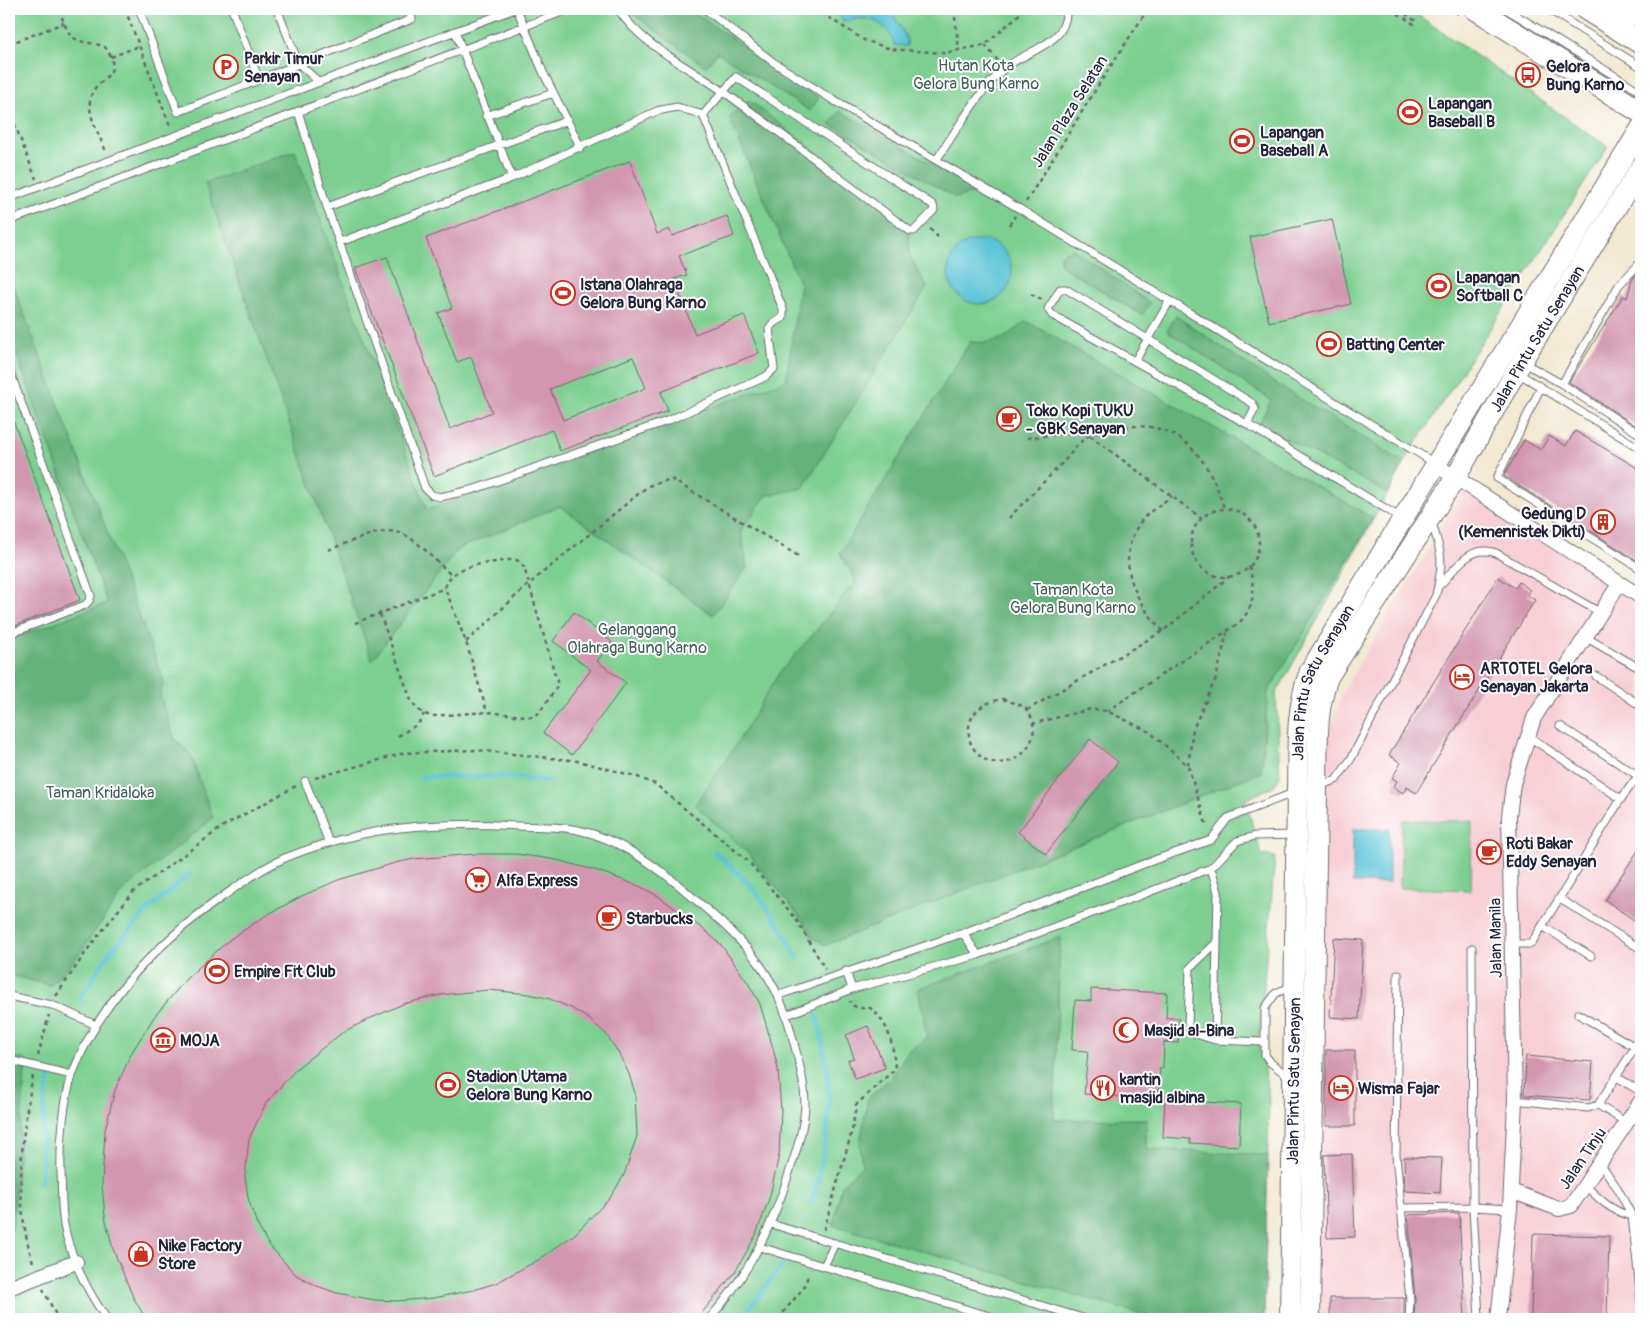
<svg xmlns="http://www.w3.org/2000/svg" width="1650" height="1328" font-family="Pangolin,sans-serif">
<style>
.built{fill:#f7cfd5}
.green{fill:#7ccf90;stroke:#4f7866}
.forest{fill:#65b27a;stroke:#446a5a}
.water{fill:#59c3d5;stroke:#3e7288}
.lines{fill:none;stroke-linecap:round;stroke-linejoin:round}
.stream{stroke:#59c3d5;stroke-width:4.5}
.building{fill:#d296af;fill-rule:evenodd}
.lane-casing{stroke:#6b6870;stroke-width:9}
.street-casing{stroke:#6b6870;stroke-width:16}
.secondary-casing{stroke:#6b6870;stroke-width:22}
.primary-casing{stroke:#6b6870;stroke-width:24}
.path{stroke:#6b6870;stroke-width:2.5;stroke-dasharray:4 4;stroke-linecap:butt}
.lane{stroke:#fff;stroke-width:7}
.street{stroke:#fff;stroke-width:14}
.secondary{stroke:#fff;stroke-width:20}
.primary{stroke:#fff;stroke-width:22}
.labels{text-anchor:middle;stroke-width:4;stroke-linejoin:round;paint-order:stroke}
.poi-label{font-size:16px;font-weight:bold;fill:#22223b;stroke:#fff;text-anchor:start}
.park-label{font-size:16px;fill:#425f59;stroke:#fff}
.street-label{font-size:16px;fill:#22223b;stroke:#fff}
</style>
<rect width="100%" height="100%" fill="#fff"/>
<filter id="ink" filterUnits="userSpaceOnUse"><feTurbulence type="fractalNoise" baseFrequency=".02" numOctaves="2"/><feDisplacementMap in="SourceGraphic" scale="10" xChannelSelector="R" yChannelSelector="G"/><feConvolveMatrix kernelMatrix="1 2 1 2 8 2 1 2 1" color-interpolation-filters="sRGB"/></filter>
<filter id="wash" filterUnits="userSpaceOnUse"><feTurbulence type="fractalNoise" baseFrequency=".0096" numOctaves="4" result="noise"/><feDisplacementMap in="SourceGraphic" scale="20" xChannelSelector="R" yChannelSelector="G"/><feGaussianBlur stdDeviation="1.12" result="paint"/><feColorMatrix in="noise" values="0 0 0 0 0 0 0 0 0 0 0 0 0 0 0 0 0 1.4 0 .05"/><feComposite in="paint" operator="in"/></filter>
<g filter="url(#wash)">
<rect width="100%" height="100%" fill="#f2e9d2"/>
<path class="built" d="M1467,485L1641,592V1319H1316L1325,744L1343,691Z"/>
<path class="green" d="M9,9H1409L1608,147L1413,448L1276,694L1280,777L1274,786L1245,800L1262,855L1275,857L1259,1041L1269,1098L1264,1319H9Z
M1402,820L1472,821L1471,890L1400,888Z"/>
<path class="forest" d="M626,9H689L819,98L810,111L717,52L706,67Z
M749,100L908,224L910,256L927,287L803,488L766,496L741,530L747,568L713,615L560,506L458,549L372,660L205,183L295,151L427,510L786,380L800,284L729,117Z
M840,111L980,191L956,198L830,124Z
M1073,249L1150,303L1142,315L1061,266L1060,255Z
M10,277L164,681L160,696L175,740L190,753L213,818L124,890L76,958L51,985L9,975V640L107,603L9,334Z
M1176,316L1278,385L1405,463L1387,493L1259,424L1271,400L1167,331Z
M1026,321L1373,518L1268,692L1261,772L826,945L813,938L804,922L748,853L695,805L739,740L779,673L816,631L856,580L840,553L970,342C998,344 1005,339 1026,321Z
M1060,937L1054,1120L1147,1119L1146,1149L1268,1155L1264,1319H1157L833,1225L842,1185L862,1166L860,1145L868,1098L891,1078L908,1051L927,1037L918,989Z
M9,1056L26,1060L12,1230L9,1231Z"/>
<path class="water" d="M849,9H895L893,14L907,39V46L895,45C886,22 869,13 845,22L838,15Z
M948 272a32 32 0 1 1 64 0a32 32 0 1 1-64 0Z
M1353,829H1389V883H1353Z"/>
<g class="lines">
<path class="stream" d="M421,777L504,776L550,781
M715,852L754,889L778,923L798,958
M80,999L110,952L150,908L190,874
M41,1183L44,1105L51,1073
M811,1203C823,1163 832,1119 828,1077C826,1056 821,1036 817,1016
M741,1319L786,1260"/>
</g>
<g id="blocks">
<path class="building" d="M630,161L657,234L669,229L672,236L727,216L734,236L679,256L687,275L674,279L695,334L744,315L759,353L661,392L668,411L560,451L552,430L434,476L355,268L387,257L450,429L492,412L471,357L457,362L438,313L452,308L426,238ZM633,357L646,388L563,420L550,389Z
M1332,219L1351,304L1269,322L1250,237Z
M1641,269V429L1569,382L1623,296L1627,298L1632,280Z
M9,409L80,600L9,628Z
M1575,431L1641,470V563L1504,476L1524,440L1541,450L1549,436L1566,446Z
M1498,577L1515,588L1519,582L1530,590L1527,595L1535,600L1416,793L1407,787L1403,793L1393,787L1397,781L1392,778L1401,763L1389,755Z
M574,612L612,642L597,661L626,683L572,755L543,733L591,670L553,641Z
M1090,739L1118,762L1046,854L1018,832Z
M1641,846V925L1605,900Z
M475,854H516L557,860L598,871L639,886L658,896L707,932L722,946L748,983L760,1004L773,1048L778,1069L781,1111L779,1155L770,1196L756,1235L735,1272L697,1319H146L133,1297L113,1249L105,1217L102,1185L105,1130L115,1090L132,1052L154,1017L187,978L229,940L265,916L302,896L338,880L395,863L414,859ZM489,990L529,994L550,999L571,1008L589,1019L606,1034L618,1052L629,1074L635,1093L637,1136L624,1175L610,1198L575,1234L540,1259L496,1283L473,1290L434,1298L396,1301L375,1300L337,1293L317,1286L296,1275L268,1244L257,1224L248,1198L245,1176L249,1139L266,1103L297,1068L343,1032L369,1019L403,1004L440,995Z
M1334,938L1363,940L1359,1019L1330,1017Z
M1091,989L1167,993L1166,1018H1179L1178,1043L1164,1042L1163,1068H1160L1158,1099L1084,1094L1088,1051L1072,1050L1075,1000L1091,1001Z
M868,1026L885,1068L855,1079L848,1060L854,1058L846,1035Z
M1326,1050H1355V1126H1326Z
M1526,1056L1593,1062L1590,1100L1524,1095Z
M1165,1094L1185,1095L1184,1101L1241,1104L1239,1146L1190,1143V1139L1163,1137Z
M1352,1154L1355,1237L1327,1238L1324,1155Z
M1404,1157L1442,1158L1440,1193L1405,1191Z
M1459,1213L1465,1319H1414L1415,1300L1408,1215Z
M1533,1234L1609,1236L1607,1319H1531Z
M1330,1298H1404V1319H1330Z"/>
</g>
</g>
<g filter="url(#ink)">
<use href="#blocks" fill-opacity="0" stroke="#6b6870" stroke-width="1"/>
<g class="lines">
<defs>
<path id="lane" d="M139,9L178,112L412,19L408,9
M232,9L259,80
M277,9L299,64L319,82
M517,9L543,72L581,148
M705,9L773,62L833,100L1020,209L1436,464
M1506,9L1641,92
M1548,9L1641,67
M455,31L512,178
M298,111L327,207L425,488L432,495L440,497L475,489L667,421L765,377L774,369L769,329L773,323L783,318V309L703,115
M486,116L553,93
M937,159C954,134 970,106 990,83C994,79 999,73 1003,69C1025,51 1069,44 1066,9
M9,198L515,9
M327,207L566,121
M9,221L570,9
M340,242L512,178L657,111L677,107L703,115L736,77L933,205L934,210L914,231H910C848,185 787,137 724,92C689,67 642,46 618,9
M1135,361L1169,302
M1524,363L1562,384L1641,435
M9,369L91,596L89,601L85,605L9,634
M1518,373L1641,449
M1562,384L1619,285L1641,262
M1541,387L1497,478L1641,569
M1247,424L1255,409L1252,403L1066,289H1060L1048,309L1052,315L1247,424L1401,518
M1440,585C1456,568 1470,544 1496,553L1601,613
M1585,637L1641,669
M1596,676L1641,706
M1560,726L1640,777
M1528,736L1621,799
M305,781L329,843
M1318,786L1336,780L1351,759L1436,595C1444,561 1442,555 1432,523
M1211,868L1218,892L1215,1040L1264,1042
M1560,899L1641,949
M1542,926L1591,956
M963,933L978,955
M1513,944H1531L1621,799L1638,776
M1472,948L1473,1207L1479,1319
M846,971L852,989
M1398,974L1396,1155L1410,1300L1409,1319
M779,995L963,933L1149,862L1211,840L1228,818L1296,792
M9,996L52,1005L96,1025
M1578,1014L1635,1047
M787,1015L852,989L978,955L1136,897L1211,868L1237,841L1255,836L1294,835
M1215,1040L1196,1034L1188,1026L1190,968L1217,942
M9,1060L72,1075
M1289,1077L1271,1063L1265,1055V1008L1276,993L1293,986
M1617,1077L1641,1092
M1515,1100L1588,1108L1598,1105L1641,1038
M1598,1105L1627,1123
M1600,1163L1618,1189L1632,1216L1641,1301
M1585,1185C1599,1199 1612,1212 1632,1216
M1402,1208L1473,1207L1510,1209
M771,1224L1086,1319
M760,1247L999,1319
M824,1266L835,1243
M107,1319C88,1293 70,1257 64,1225C61,1208 62,1190 61,1173C60,1144 63,1098 74,1070C102,998 160,941 222,897C242,883 262,868 285,858C363,826 435,821 518,826C538,827 559,826 578,830C622,839 665,872 698,902C743,940 776,973 791,1032C797,1055 805,1081 805,1105C804,1128 797,1149 790,1170C773,1226 748,1276 709,1319"/>
<path id="street" d="M1436,465L1641,597
M1511,1191L1559,1209L1571,1206L1641,1101
M9,1288L76,1262
M1498,1319L1510,1209L1515,1100L1509,816L1513,784L1534,718L1619,584"/>
<g id="secondary">
<path d="M1615,27L1639,9"/>
<path id="s1" d="M1290,1319L1297,792C1298,751 1295,709 1310,671L1641,128"/>
<path id="s2" d="M1310,1319L1317,787C1318,750 1315,712 1328,677L1456,477L1522,361L1641,167"/>
</g>
<path id="primary" d="M1476,9L1641,112
M1586,9L1641,43"/>
</defs>
<use href="#lane" class="lane-casing"/>
<use href="#street" class="street-casing"/>
<use href="#secondary" class="secondary-casing"/>
<use href="#primary" class="primary-casing"/>
<path class="path" d="M63,9C61,15 62,19 65,25C74,47 86,39 105,47C127,78 93,77 90,100C88,117 100,136 106,152
M125,9L170,126
M815,9L864,40L891,49L944,53L985,45L1025,9
M954,9L959,50
M1391,9L1414,24L1416,21L1398,9
M1450,9L1458,14
M9,44L64,23
M985,45L998,61
M111,57L139,46
M9,118L15,125L36,179
M1026,202L1101,81L1148,9
M1009,225L1015,216
M930,229L938,237
M1031,294L1043,300
M1027,438L1077,432L1089,435L1201,518
M1191 543a34 34 0 1 1 68 0a34 34 0 1 1-68 0Z
M1009,518C1028,498 1048,478 1067,458C1073,451 1080,441 1088,436C1095,432 1107,431 1114,429C1175,415 1208,454 1224,508
M328,550C400,523 395,520 451,575
M380,614L411,700L417,709L424,714L432,716L487,712L534,717L540,712L558,685L524,567L517,560H509C488,564 451,563 445,588L466,642L487,712
M355,623L445,588
M1163,631C1134,601 1113,558 1142,520C1149,511 1163,503 1172,496
M466,642L529,584L648,486L671,479L800,557
M1003,699C1010,702 1022,704 1027,710C1048,738 1015,775 984,759C978,755 972,748 970,741C964,717 980,702 1003,699Z
M1027,710L1163,631L1230,576
M1107,711L1239,623C1256,605 1255,590 1249,566
M1032,724L1091,709L1107,711L1150,732L1188,766L1207,827
M398,736L418,724L424,714
M1188,765L1193,729L1216,678L1227,633
M315,778L404,753L476,750L578,761L635,776L655,784L749,862L796,919L825,969
M56,996L90,946L133,892L225,825L296,786
M38,1056L49,1015
M33,1076C21,1137 13,1204 34,1265
M824,1230L852,1131L856,1105L895,1069C894,1048 889,1021 870,1008C862,1008 853,1009 850,1001
M43,1289L58,1319
M778,1319L804,1287L809,1273"/>
<use href="#lane" class="lane"/>
<use href="#street" class="street"/>
<use href="#secondary" class="secondary"/>
<use href="#primary" class="primary"/>
</g>
</g>
<defs>
<symbol id="parking-ring" viewBox="-11 -11 22 22"><circle r="9.5" fill="#fff" stroke="#c8321e" stroke-width="1.5"/><path d="M-3.5-5.5H1a3.5 3.5 0 0 1 0 7H-1V5.5H-3.5ZM-1-3.4V-.6H.8a1.4 1.4 0 0 0 0-2.8Z" fill="#c8321e"/></symbol>
<symbol id="bus-ring" viewBox="-11 -11 22 22"><circle r="9.5" fill="#fff" stroke="#c8321e" stroke-width="1.5"/><path d="M-5-6H5V4H4V6H2V4H-2V6H-4V4H-5ZM-3.5-4V0h7V-4ZM-3.5 1.2v1.5H-2V1.2ZM2 1.2v1.5H3.5V1.2Z" fill="#c8321e"/></symbol>
<symbol id="stadium-ring" viewBox="-11 -11 22 22"><circle r="9.5" fill="#fff" stroke="#c8321e" stroke-width="1.5"/><path d="M0-5a6.5 5 0 1 0 0 10a6.5 5 0 1 0 0-10ZM-3.5-1.8h7v3.6h-7Z" fill="#c8321e"/></symbol>
<symbol id="cafe-ring" viewBox="-11 -11 22 22"><circle r="9.5" fill="#fff" stroke="#c8321e" stroke-width="1.5"/><path d="M-5.5-4.5H6V0H3Q3 3.5 0 3.5H-2.5Q-5.5 3.5-5.5 0ZM3-3.2v2h1.7v-2ZM-6 4.5H4V6H-6Z" fill="#c8321e"/></symbol>
<symbol id="building-ring" viewBox="-11 -11 22 22"><circle r="9.5" fill="#fff" stroke="#c8321e" stroke-width="1.5"/><path d="M-4-6H4V6H1V3H-1V6H-4ZM-2.5-4.3h1.7v1.8h-1.7ZM.8-4.3h1.7v1.8H.8ZM-2.5-1h1.7V.8h-1.7ZM.8-1h1.7V.8H.8Z" fill="#c8321e"/></symbol>
<symbol id="hotel-ring" viewBox="-11 -11 22 22"><circle r="9.5" fill="#fff" stroke="#c8321e" stroke-width="1.5"/><path d="M-6-4.5h1.5V1H6V5H4.5V3h-9V5H-6ZM-4 0a1.8 1.8 0 1 1 3.6 0ZM.5 0V-2.5h3Q6-2.5 6 0Z" fill="#c8321e"/></symbol>
<symbol id="supermarket-ring" viewBox="-11 -11 22 22"><circle r="9.5" fill="#fff" stroke="#c8321e" stroke-width="1.5"/><path d="M-6-5.5h2.5l.6 2H6L4.5 2H-2.5L-4.4-4H-6ZM-1.5 3.2a1.3 1.3 0 1 0 .1 0ZM3 3.2a1.3 1.3 0 1 0 .1 0Z" fill="#c8321e"/></symbol>
<symbol id="mosque-ring" viewBox="-11 -11 22 22"><circle r="9.5" fill="#fff" stroke="#c8321e" stroke-width="1.5"/><path d="M3.5-4.9A6 6 0 1 0 3.5 4.9A5 5 0 1 1 3.5-4.9Z" fill="#c8321e"/></symbol>
<symbol id="museum-ring" viewBox="-11 -11 22 22"><circle r="9.5" fill="#fff" stroke="#c8321e" stroke-width="1.5"/><path d="M0-6L6-3V-2H-6V-3ZM-5-1h2V3h-2ZM-1-1h2V3h-2ZM3-1h2V3H3ZM-6 4H6V6H-6Z" fill="#c8321e"/></symbol>
<symbol id="restaurant-ring" viewBox="-11 -11 22 22"><circle r="9.5" fill="#fff" stroke="#c8321e" stroke-width="1.5"/><path d="M-5-6h1v4h1v-4h1v4h1v-4h1v5L-1.5 .5V6h-2V.5L-5-1ZM5-6V6H3V1.5H1.5Q1.5-4 5-6Z" fill="#c8321e"/></symbol>
<symbol id="shop-ring" viewBox="-11 -11 22 22"><circle r="9.5" fill="#fff" stroke="#c8321e" stroke-width="1.5"/><path d="M-5-2.5h2.3a2.7 3.5 0 0 1 5.4 0H5L5.5 6h-11ZM-1.5-2.5h3a1.5 2.3 0 0 0-3 0Z" fill="#c8321e"/></symbol>
</defs>
<g fill-rule="evenodd">
<use href="#parking-ring" x="212" y="53" width="28" height="28"/>
<use href="#bus-ring" x="1514" y="61" width="28" height="28"/>
<use href="#stadium-ring" x="1396" y="98" width="28" height="28"/>
<use href="#stadium-ring" x="1228" y="127" width="28" height="28"/>
<use href="#stadium-ring" x="1425" y="272" width="28" height="28"/>
<use href="#stadium-ring" x="549" y="279" width="28" height="28"/>
<use href="#stadium-ring" x="1315" y="330" width="28" height="28"/>
<use href="#cafe-ring" x="995" y="405" width="28" height="28"/>
<use href="#building-ring" x="1589" y="508" width="28" height="28"/>
<use href="#hotel-ring" x="1448" y="663" width="28" height="28"/>
<use href="#cafe-ring" x="1475" y="838" width="28" height="28"/>
<use href="#supermarket-ring" x="464" y="866" width="28" height="28"/>
<use href="#cafe-ring" x="595" y="904" width="28" height="28"/>
<use href="#stadium-ring" x="203" y="957" width="28" height="28"/>
<use href="#mosque-ring" x="1112" y="1016" width="28" height="28"/>
<use href="#museum-ring" x="149" y="1026" width="28" height="28"/>
<use href="#stadium-ring" x="434" y="1071" width="28" height="28"/>
<use href="#restaurant-ring" x="1089" y="1074" width="28" height="28"/>
<use href="#hotel-ring" x="1327" y="1074" width="28" height="28"/>
<use href="#shop-ring" x="127" y="1240" width="28" height="28"/>
</g>
<g class="labels">
<g class="poi-label">
<text x="244" y="64">Parkir Timur<tspan x="244" dy="18">Senayan</tspan></text>
<text x="1546" y="72">Gelora<tspan x="1546" dy="18">Bung Karno</tspan></text>
<text x="1428" y="109">Lapangan<tspan x="1428" dy="18">Baseball B</tspan></text>
<text x="1260" y="138">Lapangan<tspan x="1260" dy="18">Baseball A</tspan></text>
<text x="1456" y="283">Lapangan<tspan x="1456" dy="18">Softball C</tspan></text>
<text x="580" y="290">Istana Olahraga<tspan x="580" dy="18">Gelora Bung Karno</tspan></text>
<text x="1346" y="350">Batting Center</text>
<text x="1026" y="416">Toko Kopi TUKU<tspan x="1026" dy="18">- GBK Senayan</tspan></text>
<text x="1586" y="519" text-anchor="end">Gedung D<tspan x="1586" dy="18">(Kemenristek Dikti)</tspan></text>
<text x="1480" y="674">ARTOTEL Gelora<tspan x="1480" dy="18">Senayan Jakarta</tspan></text>
<text x="1506" y="849">Roti Bakar<tspan x="1506" dy="18">Eddy Senayan</tspan></text>
<text x="496" y="886">Alfa Express</text>
<text x="626" y="924">Starbucks</text>
<text x="234" y="977">Empire Fit Club</text>
<text x="1144" y="1036">Masjid al-Bina</text>
<text x="180" y="1046">MOJA</text>
<text x="466" y="1082">Stadion Utama<tspan x="466" dy="18">Gelora Bung Karno</tspan></text>
<text x="1120" y="1085">kantin<tspan x="1120" dy="18">masjid albina</tspan></text>
<text x="1358" y="1094">Wisma Fajar</text>
<text x="158" y="1251">Nike Factory<tspan x="158" dy="18">Store</tspan></text>
</g>
<g class="park-label">
<text x="976" y="71">Hutan Kota<tspan x="976" dy="18">Gelora Bung Karno</tspan></text>
<text x="1073" y="595">Taman Kota<tspan x="1073" dy="18">Gelora Bung Karno</tspan></text>
<text x="637" y="635">Gelanggang<tspan x="637" dy="18">Olahraga Bung Karno</tspan></text>
<text x="100" y="798">Taman Kridaloka</text>
</g>
<g class="street-label">
<text transform="translate(1069 111) rotate(-58)" y="6">Jalan Plaza Selatan</text>
<text dy="6" stroke="none"><textPath href="#s2" startOffset="1041">Jalan Pintu Satu Senayan</textPath></text>
<text dy="6" stroke="none"><textPath href="#s1" startOffset="642">Jalan Pintu Satu Senayan</textPath></text>
<text transform="translate(1495 938) rotate(-91)" y="6">Jalan Manila</text>
<text dy="6" stroke="none"><textPath href="#s1" startOffset="238">Jalan Pintu Satu Senayan</textPath></text>
<text transform="translate(1582 1158) rotate(-56)" y="6">Jalan Tinju</text>
</g>
</g>
<rect width="1650" height="1328" fill="none" stroke="#fff" stroke-width="30"/>
</svg>
